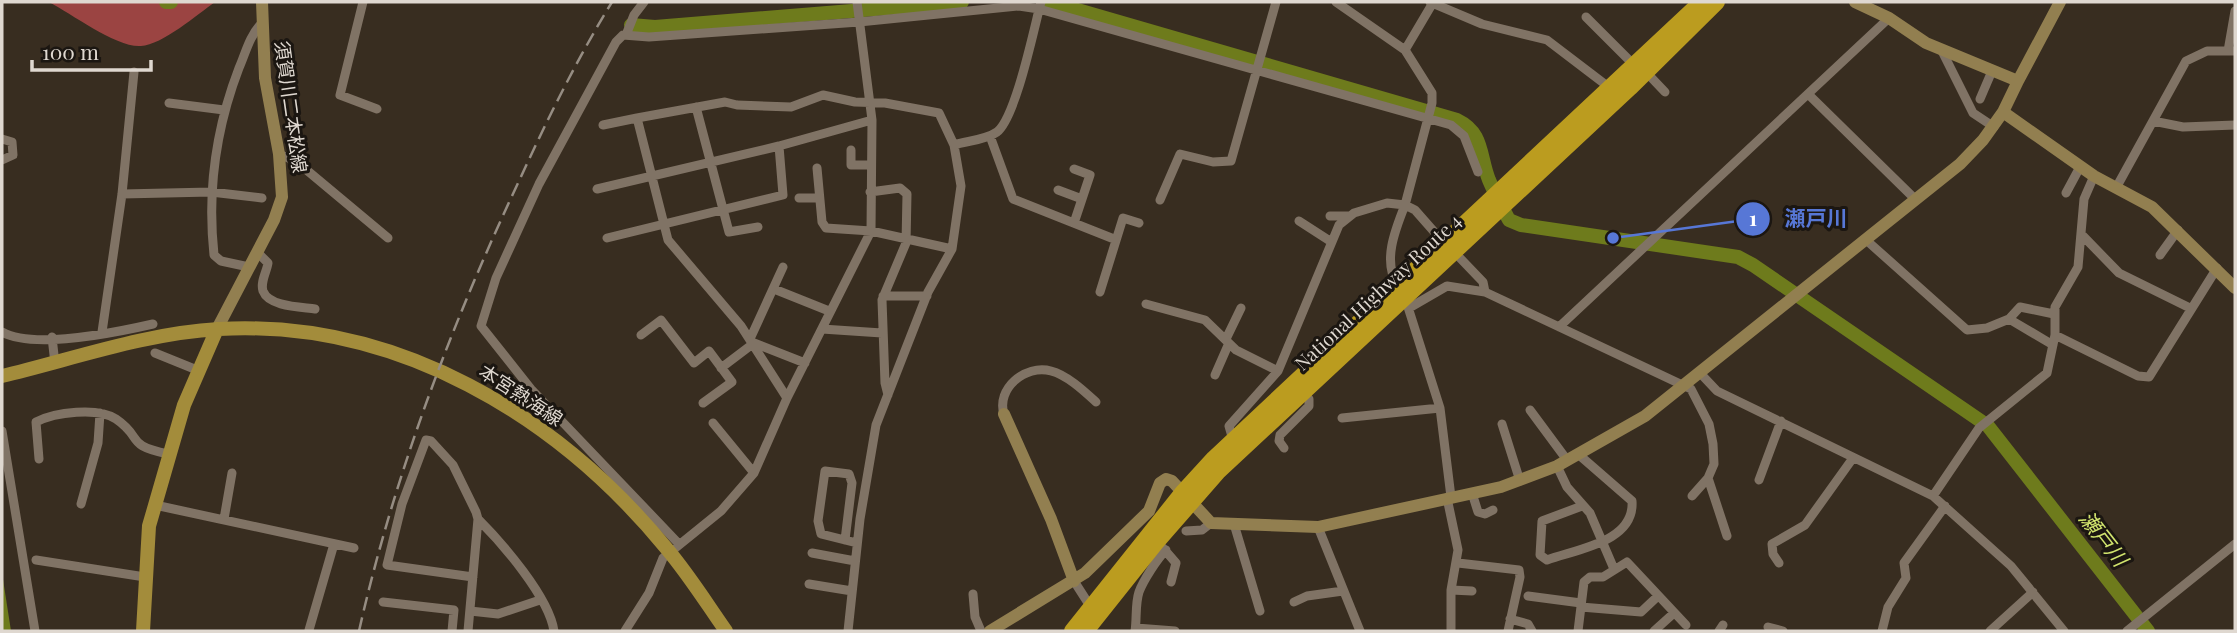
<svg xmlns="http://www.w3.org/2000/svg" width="2237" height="633" font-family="'Playfair Display','Noto Sans JP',serif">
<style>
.forest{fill:#9b4442}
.water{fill:#6e7b1c}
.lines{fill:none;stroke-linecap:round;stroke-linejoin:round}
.river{stroke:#6e7b1c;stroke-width:14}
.street{stroke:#807365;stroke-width:9}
.secondary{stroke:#927f50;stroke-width:12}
.primary{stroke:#a38c3b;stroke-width:14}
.highway{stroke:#bb9c1f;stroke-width:16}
.rail{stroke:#968d83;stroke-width:2.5;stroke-dasharray:14 7;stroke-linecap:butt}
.labels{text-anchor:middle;stroke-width:6;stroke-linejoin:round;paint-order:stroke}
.street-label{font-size:19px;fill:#dfd8d0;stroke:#1b1611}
.water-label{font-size:21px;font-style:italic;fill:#d2e56e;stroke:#1b1611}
.leader{fill:none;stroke:#5777d6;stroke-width:2.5}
.callout-dot{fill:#5777d6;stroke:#1b1611;stroke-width:2.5}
.mark-label{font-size:21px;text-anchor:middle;font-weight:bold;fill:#fff}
.callout-label{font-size:21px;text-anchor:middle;font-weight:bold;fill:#5777d6;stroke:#1b1611;stroke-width:6;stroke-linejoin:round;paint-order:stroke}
</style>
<rect width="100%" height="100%" fill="#382d20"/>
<path class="forest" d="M49,2H215C198,14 162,45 141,46C117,48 72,14 49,2Z"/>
<path class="water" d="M2,573L11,631H2Z"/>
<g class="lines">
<path class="river" d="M166,2H171
M1050,2L1457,120C1484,133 1479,155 1489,180C1495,194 1502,207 1509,220L1521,225L1738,257L1753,265L1988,426L2148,631
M631,25L655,27L962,2"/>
<path class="street" d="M363,2L340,95L377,109
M1336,2L1405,50L1432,93V103L1405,205L1415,210L1437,235
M1430,2L1482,24L1547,40L1610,88
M1586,17L1634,65
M626,35L634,15L644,2
M1941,49L1973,113L1994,127
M1405,50L1431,6L1437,2
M2228,51L2235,11
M1646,72L1665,92
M1808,94L1916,200
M1980,99L1992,71
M169,103L224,110
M696,107L729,232L758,227
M2153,121L2183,127L2235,125
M603,125L637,118
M990,136L1013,199L1114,239
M2,139L12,142L13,155L2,160
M954,145C966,141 986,140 997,132C1016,117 1034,28 1041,2
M851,150V165H871
M279,154L297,162L388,238
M817,168L822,222L826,228L871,231L952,249
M2116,188L2186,61L2207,51H2235
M597,189L779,146L872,120
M1058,190L1082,199
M870,192L900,188L907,194L906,243L882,300L885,383L888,395
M2066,193L2080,167
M122,194L211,192L262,198
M799,198H818
M1160,200L1180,154L1213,162L1231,161L1276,2
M1330,216H1349
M1299,221L1330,241
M1074,223L1090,175L1074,169
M2083,236L2119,273L2190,308
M607,238L783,195L779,146
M1865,239L1967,330L1987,328L2009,319L2053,345
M257,252L268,263C267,271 260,282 263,291C269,307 302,307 315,309
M2160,255L2178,230
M1460,258L1483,282L1485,292
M249,267L221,261L214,255C207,190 216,128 239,68C246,52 249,37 261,24
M774,289L829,311
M1100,292L1123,218L1139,223
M883,296H927
M1146,304L1205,320L1236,350L1278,371L1229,426L1233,440
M1407,304L1440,408L1451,497
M1409,308L1447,286L1485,292L1691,389L1709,424L1713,444L1714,464L1708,478L1727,536
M2009,319L2020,307L2054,314
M1559,327L1889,18
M822,329L882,333
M2,332C34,350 118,332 153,324
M102,332L122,194L134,72
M641,335L661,320L694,363L709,351L732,382L703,403
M2055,335L2138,376L2149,377L2217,268
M52,337L55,364
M750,339L783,267
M1226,339L1241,308
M155,353L197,370
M721,368L754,343L805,363
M1278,371L1339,225L1354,213L1387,203L1405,205C1395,230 1382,262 1398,286
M1700,373L1717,391L1933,496L2011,566L2064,631
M1215,375L1229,343
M787,398L741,326L668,240L637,118L725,102L737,105L791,107L823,95L855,102L885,103L939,113L954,145L961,186L952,249L928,292L876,425L860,519L848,631
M1530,410L1567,460
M1004,414C996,389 1025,364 1051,371C1067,375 1084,391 1096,402
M1342,418L1440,408
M713,423L754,473
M1502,424L1520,481
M2,431L35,631
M1284,448L1279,441L1280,435L1309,406V399L1302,392
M1578,454L1632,501C1635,542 1577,549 1547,560L1540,555L1542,521L1582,506
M39,459L36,422C55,412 98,407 116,419C144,438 124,445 168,454
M1557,466L1567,487L1590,513L1614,569
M1759,480L1781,421
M1472,493L1478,512L1485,514L1493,510
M1692,496L1708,478
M1933,496L1979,428L2047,373L2055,335V307L2078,267L2084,199L2094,176
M1447,498L1458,550L1451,590V631
M81,504L98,443L100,413
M155,505L354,548
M224,519L232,473
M478,519C502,543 549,597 554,631
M1234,524L1260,611
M1318,527L1360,631
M1186,531L1202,530L1211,523
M845,540L852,483L849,474L825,471L818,521L821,534L857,543
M679,544L531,389L481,326L496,278L539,184L616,42L623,35L649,37L859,22L1019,6L1039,9L1451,125L1464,136L1478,172
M1163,548L1176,563L1171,582
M812,553L855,561
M36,560L145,577
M1458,563L1519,570L1520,577L1508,631
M1779,563L1773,554L1772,544L1805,525L1853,458
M1074,581L1090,606
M809,584L852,591
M1451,590L1472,591
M973,594L975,617L981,631
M1528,596L1581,603
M383,602L454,610L452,631
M1294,602L1307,596L1343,591
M1581,607L1641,612L1658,596
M470,611L498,614L540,600
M1510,619L1528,624L1532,631
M1768,627L1783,631
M1136,628L1175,631
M309,630L334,544
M468,631L478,519L476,512L453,465L431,441L426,440L402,504L387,565L473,577
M625,631L649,593L663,558L721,511L754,473L787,398L871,231L872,120L857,2
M1135,631C1137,619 1135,604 1139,592C1143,581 1157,559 1166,550
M1578,631L1584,582L1590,577H1603L1627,562L1686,625
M1654,631L1674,613
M1719,631L1723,625
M1882,631L1888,607L1906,578L1904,563L1945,506
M1990,631L2033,592
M2127,631L2235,544"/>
<path class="secondary" d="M1855,2L1889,18L1926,43L2018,81L2003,112L2094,176L2152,207L2235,288
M2018,81L2060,2
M217,329L274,220L282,197L279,154L265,78L262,2
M1004,414L1051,519L1074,581
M990,631L1085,573L1149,511L1160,483L1166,479L1172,481L1211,523L1318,527L1501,487L1557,466L1645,416L1960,164L1983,140L2003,112"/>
<path class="primary" d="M2,376C73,359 146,333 219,329C397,319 557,415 667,549C689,575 707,604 726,631
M143,631L149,526L184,405L217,329"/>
<path class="highway" d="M1072,631L1182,493L1214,458L1701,2
M1086,631L1156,543L1218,472L1630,88L1717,2"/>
<path class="rail" d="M359,631C394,476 451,325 519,181C547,120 577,59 612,2"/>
</g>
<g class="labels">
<g class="street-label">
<text transform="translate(291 107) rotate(82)" y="7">須賀川二本松線</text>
<text transform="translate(1378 292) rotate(-43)" y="7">National Highway Route 4</text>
<text transform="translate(521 395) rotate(33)" y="7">本宮熱海線</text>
</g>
<g class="water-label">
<text transform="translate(2103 539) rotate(52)" y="7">瀬戸川</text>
</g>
</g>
<path class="leader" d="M1613 238L1753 219"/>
<g class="callout-dot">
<circle cx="1613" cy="238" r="7"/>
<circle cx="1753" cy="219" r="18"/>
</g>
<g class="mark-label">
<text x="1753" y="226">1</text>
</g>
<g class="callout-label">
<text x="1816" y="226">瀬戸川</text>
</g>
<rect width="2237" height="633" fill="none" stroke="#dfd8d0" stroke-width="7"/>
<path d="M32 60v10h119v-10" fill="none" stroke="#dfd8d0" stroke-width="3.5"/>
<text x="42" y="60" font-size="21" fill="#dfd8d0" stroke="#1b1611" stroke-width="5" paint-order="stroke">100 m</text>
</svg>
